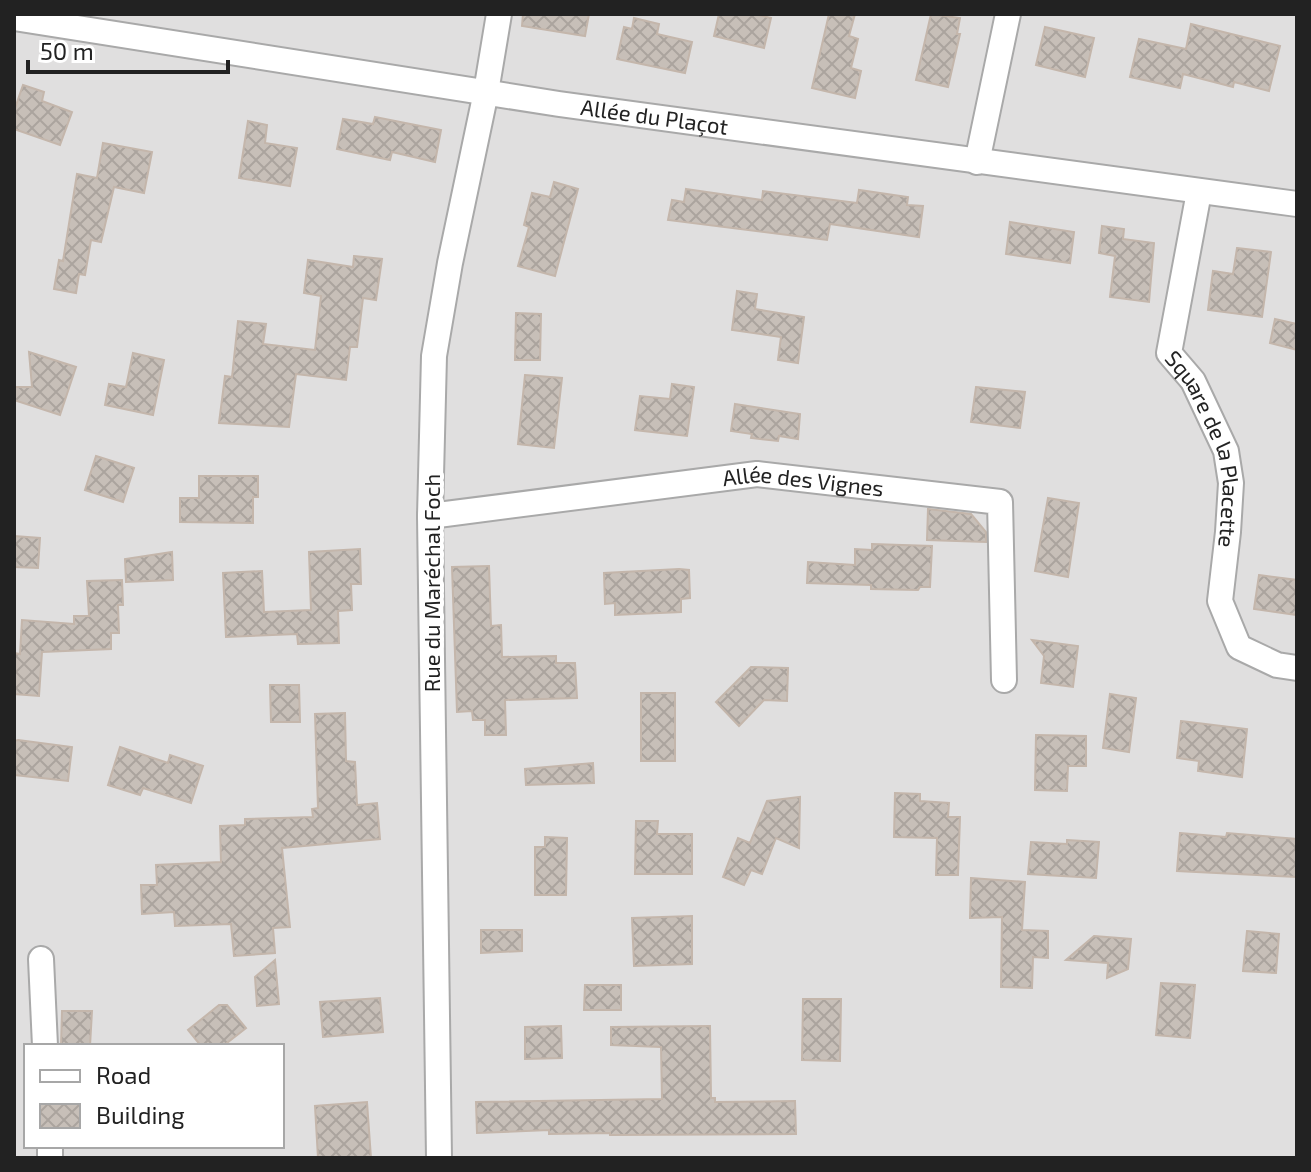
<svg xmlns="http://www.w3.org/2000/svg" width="1311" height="1172" font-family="'Exo 2',sans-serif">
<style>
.residential{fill:#e0dfdf;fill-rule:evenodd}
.building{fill:url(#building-cross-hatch);stroke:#c4b6ab;stroke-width:2}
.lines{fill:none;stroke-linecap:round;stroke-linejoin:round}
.minor-casing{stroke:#a9a9a9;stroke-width:28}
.minor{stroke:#fff;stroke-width:24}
.labels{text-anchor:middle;stroke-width:8;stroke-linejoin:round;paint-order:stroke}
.street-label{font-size:22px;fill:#222;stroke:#fff}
</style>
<defs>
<pattern id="building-cross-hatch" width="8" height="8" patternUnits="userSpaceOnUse" patternTransform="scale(2)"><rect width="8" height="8" fill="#c7bfb8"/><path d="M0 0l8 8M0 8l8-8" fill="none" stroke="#aba49e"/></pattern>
</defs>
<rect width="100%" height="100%" fill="#f2efe9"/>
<path class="residential" d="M14,14H1297V1158H14ZM26,1046H282V1146H26Z"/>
<path class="building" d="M523,14H589L585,36L522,26Z
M719,14H755L771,18L764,48L714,36Z
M829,14H855L849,36L858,39L851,68L861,71L855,98L812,88Z
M931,14L960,18L957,34H960L948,87L916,80Z
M634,18L659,24L657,34L692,42L685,73L617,59L624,27L632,29Z
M1191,24L1280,46L1269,91L1234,82L1233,87L1183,74L1180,88L1130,77L1139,39L1186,49Z
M1045,27L1094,38L1085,77L1036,65Z
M23,85L44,92L42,101L72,112L60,145L14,129V111Z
M375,117L441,130L435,162L392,152L390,160L337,149L343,119L373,124Z
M248,121L267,125L265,143L297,148L290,186L239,178Z
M103,143L152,152L144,193L114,187L101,242L91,240L85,275L79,274L76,293L54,289L59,260L63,261L77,174L97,178Z
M554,182L578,189L555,276L518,266L529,227L524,225L532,193L550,197Z
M686,189L762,200L763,191L857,203L859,190L908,197L907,205L923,206L919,237L830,224L827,240L668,220L672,200L684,202Z
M1010,222L1074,232L1070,263L1006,254Z
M1102,226L1124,229L1123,239L1154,243L1149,302L1110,297L1115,256L1099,253Z
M1237,248L1271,252L1262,317L1208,310L1213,271L1233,274Z
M354,256L382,259L376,300L363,298L357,347H350L346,380L296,374L289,427L219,423L225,376L232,377L238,321L266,324L263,344L315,350L321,296L304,293L308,260L353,267Z
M737,291L757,294L755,309L804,317L798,363L778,360L781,337L732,330Z
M516,313L541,314L540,360H515Z
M1275,319L1297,324V350L1270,343Z
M29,352L76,367L60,415L14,400V387H32Z
M133,353L164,360L153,415L105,405L109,384L126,387Z
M525,375L562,378L554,448L518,444Z
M672,384L694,387L687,436L635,430L640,396L670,399Z
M976,387L1025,392L1020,428L971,422Z
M735,404L800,414L798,439L779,436L778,441L751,438L752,434L731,431Z
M96,456L134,468L123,502L85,490Z
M199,476H258V497H253V523L180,522V498H199Z
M1048,498L1079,503L1068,577L1035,571Z
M928,509L971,514L986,532V542L927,540Z
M14,536L40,538L38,568L14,567Z
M872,544L932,546L930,587H920L918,590L871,589V585L807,583L808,562L855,565V549L872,550Z
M360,549L361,584H351L352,610L338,611L339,643L298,644L297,634L226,637L223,573L262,571L264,612L311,610L309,552Z
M172,552L173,580L126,582L125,559Z
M489,566L491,626L501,625L502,657L556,656V663H575L577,698L505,700L506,735H485V720H473L472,711L457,712L452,567Z
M679,569L689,570L690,598L681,599V612L615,615V603L605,604L604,573Z
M1259,575L1297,580V615L1254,609Z
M122,580L123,605H118L119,633H111V649L42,652L39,696L14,694V653L20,654L22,620L74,624V616H89L87,581Z
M1032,640L1078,646L1073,687L1041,683L1044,656Z
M751,667L788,668L787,701L764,700L739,726L716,702Z
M270,685H299L300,722H271Z
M641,693H675V761H641Z
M1110,694L1136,698L1129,752L1103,748Z
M345,713L346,761L355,762L357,805L377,803L380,839L282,848L290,927L273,928L275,953L234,956L231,924L175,926L174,912L142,914L141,885H157L156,865L221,862L220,826L245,825V819L313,817L312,809L318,808L315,714Z
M1181,721L1247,729L1242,777L1198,771L1199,761L1177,758Z
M1036,735L1086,736V766H1068L1067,791L1035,790Z
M18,740L72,747L68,781L15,775L14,741Z
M120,747L168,763L170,755L203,766L191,803L143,788L140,795L108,785Z
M593,763L594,783L526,785L525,769Z
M895,793L920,794V801L949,803L948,817H960L958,875H936L937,838L894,837Z
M800,797L799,848L776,838L762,874L751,870L744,885L723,877L738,838L750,843L767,801Z
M636,821H658L657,834H692V874H635Z
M1180,833L1226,837L1227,833L1297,839V877L1177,871Z
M545,837L567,838L566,895H535V847H545Z
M1067,840L1099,842L1096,878L1028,874L1031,842L1067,844Z
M971,878L1025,882L1022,930L1048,931V958L1033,957L1032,988L1001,987L1002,917L970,918Z
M692,916V964L634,966L632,918Z
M481,930H522V951L481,953Z
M1247,931L1279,934L1276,973L1243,971Z
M1094,936L1131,939L1128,969L1107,978L1108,963L1066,960Z
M275,960L279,1004L257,1006L255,977Z
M1161,983L1195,985L1190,1038L1156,1035Z
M585,985H621V1010H584Z
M380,998L383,1032L323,1037L320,1002Z
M803,999H841L840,1061L802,1060Z
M219,1005H227L246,1028L223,1046H201L188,1030Z
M62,1011H92L90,1046H61Z
M561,1026L562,1058L525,1059V1027Z
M710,1026L711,1098H715V1102L795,1101L796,1134L610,1135V1133L549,1134V1130L477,1133L476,1102L662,1099L661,1047L611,1045V1027Z
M367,1102L371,1158H318L315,1106Z"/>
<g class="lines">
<defs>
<g id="minor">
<path id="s1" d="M14,18L559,104L1297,204"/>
<path d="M977,162L1008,14"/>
<path id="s2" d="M1199,192L1169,353L1193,381L1226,451L1231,483L1228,532L1220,601L1239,647L1277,665L1297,668"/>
<path id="s3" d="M430,516L757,474L1000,502L1004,680"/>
<path d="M41,959L45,1046"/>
<path d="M50,1146V1158"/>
<path d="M439,1158L430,516L434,356L450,263L486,92L499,14"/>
</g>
</defs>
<use href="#minor" class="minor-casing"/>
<use href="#minor" class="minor"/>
</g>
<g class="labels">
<g class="street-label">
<text dy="8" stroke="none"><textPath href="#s1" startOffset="648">Allée du Plaçot</textPath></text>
<text dy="8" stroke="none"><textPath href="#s2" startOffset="270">Square de la Placette</textPath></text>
<text dy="8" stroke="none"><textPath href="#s3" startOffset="376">Allée des Vignes</textPath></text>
<text transform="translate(432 583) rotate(-90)" y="8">Rue du Maréchal Foch</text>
</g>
</g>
<rect width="1311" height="1172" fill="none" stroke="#222222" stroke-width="32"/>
<rect x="24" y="1044" width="260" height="104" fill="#ffffff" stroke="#a7a7a7" stroke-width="2"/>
<rect x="40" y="1070" width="40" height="12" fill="#ffffff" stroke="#a7a7a7" stroke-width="2"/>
<text x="96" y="1084" font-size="24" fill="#222222">Road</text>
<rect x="40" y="1104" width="40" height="24" fill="url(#building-cross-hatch)" stroke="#a7a7a7" stroke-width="2"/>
<text x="96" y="1124" font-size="24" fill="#222222">Building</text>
<path d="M28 60v12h200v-12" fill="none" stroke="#222222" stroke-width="4"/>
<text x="40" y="60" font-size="24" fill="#222222" stroke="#ffffff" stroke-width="6" paint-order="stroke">50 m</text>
</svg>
